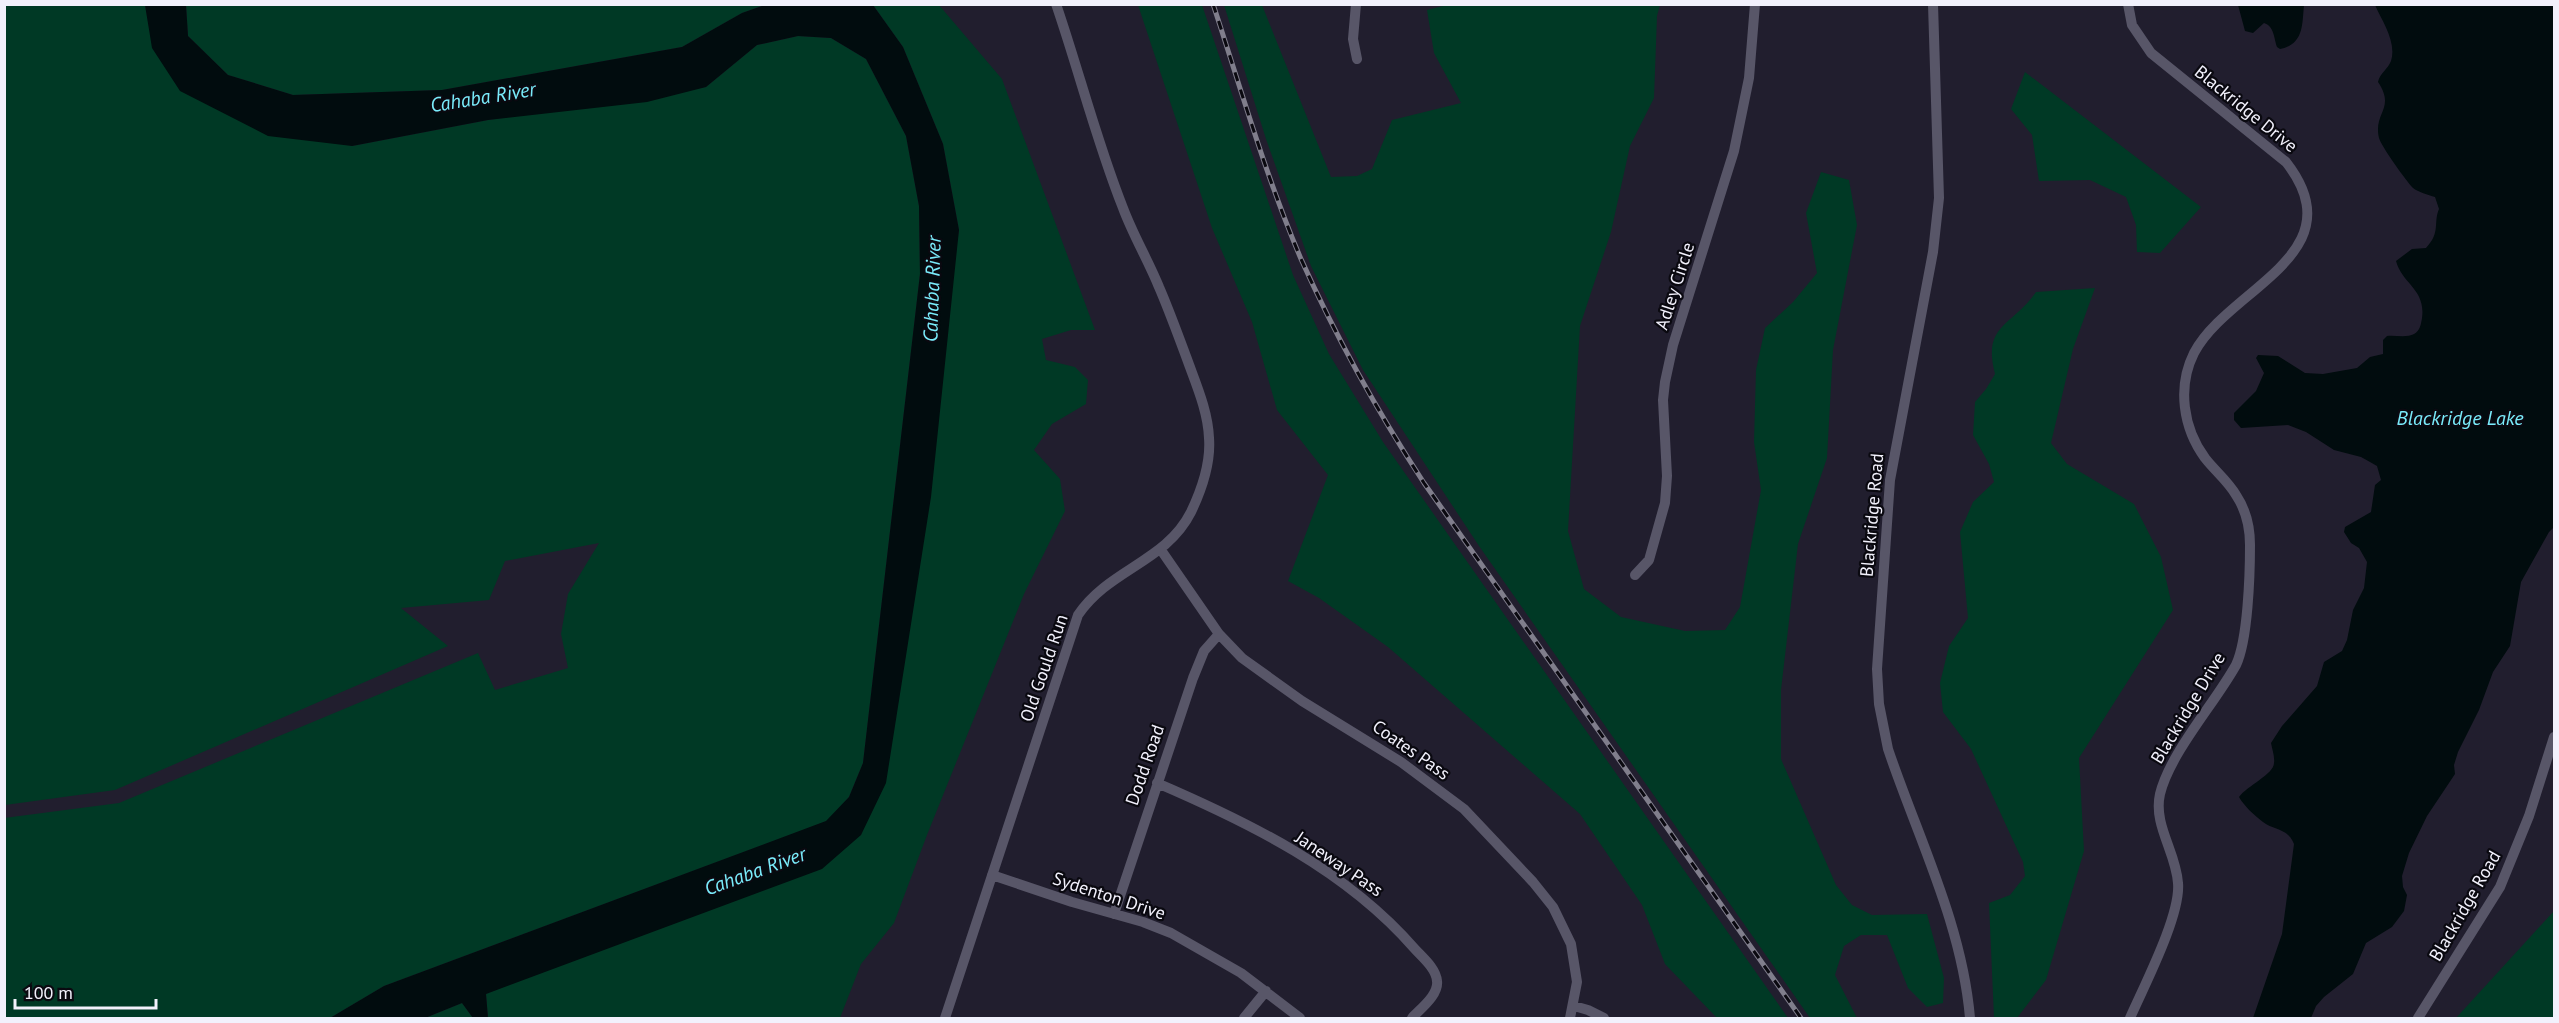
<svg xmlns="http://www.w3.org/2000/svg" width="2559" height="1023" font-family="'PT Sans',sans-serif">
<style>
.green{fill:#003925}
.water{fill:#010c0e}
.lines{fill:none;stroke-linecap:round;stroke-linejoin:round}
.minor{stroke:#585668;stroke-width:10}
.rail-casing{stroke:#807e8c;stroke-width:5}
.rail{stroke:#0a0910;stroke-width:3;stroke-dasharray:9;stroke-linecap:butt}
.labels{text-anchor:middle;stroke-width:4.5;stroke-linejoin:round;paint-order:stroke}
.street-label{font-size:18px;fill:#f2f1fc;stroke:#0a0910}
.water-label{font-size:20px;font-style:italic;fill:#7aecfb;stroke:#0a0910}
</style>
<rect width="100%" height="100%" fill="#211e2e"/>
<path class="green" d="M5,5H145L153,48L352,146L488,120L706,87L757,45L798,36L831,38L866,59L906,136L919,206L920,274L863,763L849,797L827,821L384,986L330,1018H5L4,818L119,803L478,653L495,690L568,668L561,634L568,594L599,543L505,561L489,600L401,608L448,646L115,790L5,805Z
M186,5H765L742,13L682,47L442,90L293,95L228,75L188,36Z
M873,5H939L1002,79L1095,330H1071L1042,339L1046,360L1075,367L1088,380L1086,404L1052,424L1034,450L1060,479L1065,511L1024,594L927,835L894,923L861,964L840,1018H488L486,994L861,835L959,230L943,144L903,47Z
M1138,5H1202L1293,275L1329,354L1383,442L1788,1018H1717L1665,964L1642,905L1580,814L1388,647L1319,598L1288,581L1328,475L1277,410L1252,322L1212,228Z
M1447,5H1660L1657,16L1654,98L1630,146L1611,232L1580,326L1568,531L1584,589L1621,617L1685,631L1725,630L1740,607L1761,490L1754,442L1756,370L1765,328L1793,302L1817,273L1806,213L1821,172L1849,180L1857,225L1833,350L1827,458L1798,544L1781,690V759L1836,885L1852,905L1872,915L1927,914L1944,978L1943,1003L1927,1007L1908,988L1887,935H1861L1844,946L1835,975L1857,1018H1810L1479,546L1363,370L1311,266L1266,139L1224,5H1262L1331,177L1357,176L1372,169L1392,120L1461,103L1434,53L1427,10Z
M2025,72L2201,207L2160,253L2137,252L2136,225L2126,197L2090,180L2039,181L2032,135L2011,109Z
M2095,288L2073,349L2051,443L2067,464L2134,504L2161,557L2173,610L2079,758L2084,851L2046,980L2017,1018H1994L1989,903L2010,895L2025,876L2023,862L1971,749L1943,712L1940,683L1949,646L1968,618L1960,532L1973,502L1994,482L1989,464L1973,435L1975,402L1986,389L1995,374C1982,324 2012,327 2036,292Z
M2554,911V1018H2456Z
M462,1003L473,1018H425Z"/>
<path class="water" d="M145,5H186L188,36L228,75L293,95L442,90L682,47L742,13L765,5H873L903,47L943,144L959,230L931,497L886,783L861,835L822,869L486,994L488,1018H473L462,1003L425,1018H330L384,986L826,821L849,797L863,763L920,274L919,206L906,136L866,59L831,38L798,36L757,45L706,87L647,102L488,120L352,146L268,136L180,91L152,48Z
M2238,5H2304C2302,25 2304,44 2280,49L2277,47C2274,38 2274,26 2264,23L2253,33L2245,31Z
M2375,5H2554V527L2549,532L2521,582L2510,646L2493,672L2479,710L2458,752L2454,765L2455,774L2427,816L2409,853L2402,876L2403,887L2407,895L2404,911L2392,927L2366,943L2353,974L2324,997L2316,1006L2311,1018H2253L2282,934L2294,844C2288,828 2275,831 2263,822C2255,816 2244,806 2239,797C2247,786 2274,774 2274,763C2275,757 2272,749 2271,743L2282,726L2317,686L2324,662L2342,651L2347,640L2353,610L2364,588L2367,562L2359,548L2351,543L2344,532L2345,527L2371,512L2375,485L2381,480L2377,466L2370,462L2361,457L2334,450L2306,432L2288,425L2241,428L2234,420V413L2256,391L2264,373L2256,358L2258,355L2278,356L2305,373L2323,374L2357,368L2370,357L2383,354V340L2387,336C2395,335 2407,338 2414,334C2420,331 2421,324 2422,318C2426,289 2402,284 2396,261L2412,249L2426,248C2441,232 2433,223 2439,209L2435,197C2428,195 2418,192 2413,188C2407,182 2381,146 2379,138C2373,112 2396,109 2378,82C2380,73 2388,69 2391,61C2397,42 2382,21 2375,5Z"/>
<g class="lines">
<path class="minor" d="M1356,4L1353,39L1357,59
M1933,4L1939,198L1933,252L1890,480L1877,669L1879,704L1888,749C1918,838 1962,924 1970,1018
M2128,4L2132,25L2151,53L2286,162C2358,254 2228,288 2194,353C2177,387 2183,428 2205,458C2215,471 2228,481 2236,495C2246,510 2250,527 2250,545C2250,574 2248,640 2236,665C2215,703 2170,753 2160,794C2153,825 2176,852 2178,883C2181,915 2144,986 2130,1018
M1161,550L1219,634L1242,658L1302,701L1401,762L1464,809L1533,882L1553,907L1571,944L1577,982L1570,1018
M1635,575L1649,560L1665,503L1667,476L1663,400L1665,382L1673,345L1734,151L1749,78L1755,4
M1157,783C1250,823 1346,870 1414,948C1422,957 1436,968 1437,981C1439,995 1420,1009 1412,1018
M992,875L1072,902L1143,922L1171,933L1241,973L1300,1018
M1114,914L1193,678L1204,651L1219,634
M1574,1006L1588,1010L1604,1018
M945,1018L1078,615C1109,569 1166,562 1191,512C1202,489 1211,464 1209,438C1208,411 1196,384 1187,359C1178,335 1169,310 1159,287C1148,260 1133,235 1123,208C1097,143 1079,71 1056,4
M1244,1018L1266,991
M2418,1018L2500,887L2529,816L2554,737"/>
<defs>
<path id="rail" d="M1213,4C1241,89 1266,177 1301,259C1336,337 1377,411 1424,483L1801,1018"/>
</defs>
<use href="#rail" class="rail-casing"/>
<use href="#rail" class="rail"/>
</g>
<g class="labels">
<g class="street-label">
<text transform="translate(2246 109) rotate(39)" y="6">Blackridge Drive</text>
<text transform="translate(1675 286) rotate(-72)" y="6">Adley Circle</text>
<text transform="translate(1872 515) rotate(-85)" y="6">Blackridge Road</text>
<text transform="translate(1044 668) rotate(-71)" y="6">Old Gould Run</text>
<text transform="translate(2188 708) rotate(-59)" y="6">Blackridge Drive</text>
<text transform="translate(1411 750) rotate(35)" y="6">Coates Pass</text>
<text transform="translate(1145 765) rotate(-71)" y="6">Dodd Road</text>
<text transform="translate(1339 864) rotate(34)" y="6">Janeway Pass</text>
<text transform="translate(1109 896) rotate(18)" y="6">Sydenton Drive</text>
<text transform="translate(2465 906) rotate(-60)" y="6">Blackridge Road</text>
</g>
<g class="water-label">
<text transform="translate(483 97) rotate(-9)" y="7">Cahaba River</text>
<text transform="translate(932 289) rotate(-88)" y="7">Cahaba River</text>
<text x="2460" y="425">Blackridge Lake</text>
<text transform="translate(755 871) rotate(-20)" y="7">Cahaba River</text>
</g>
</g>
<rect width="2559" height="1023" fill="none" stroke="#f2f1fc" stroke-width="12"/>
<path d="M15 999v9h141v-9" fill="none" stroke="#f2f1fc" stroke-width="3"/>
<text x="24" y="999" font-size="18" fill="#f2f1fc" stroke="#0a0910" stroke-width="4.5" paint-order="stroke">100 m</text>
</svg>
